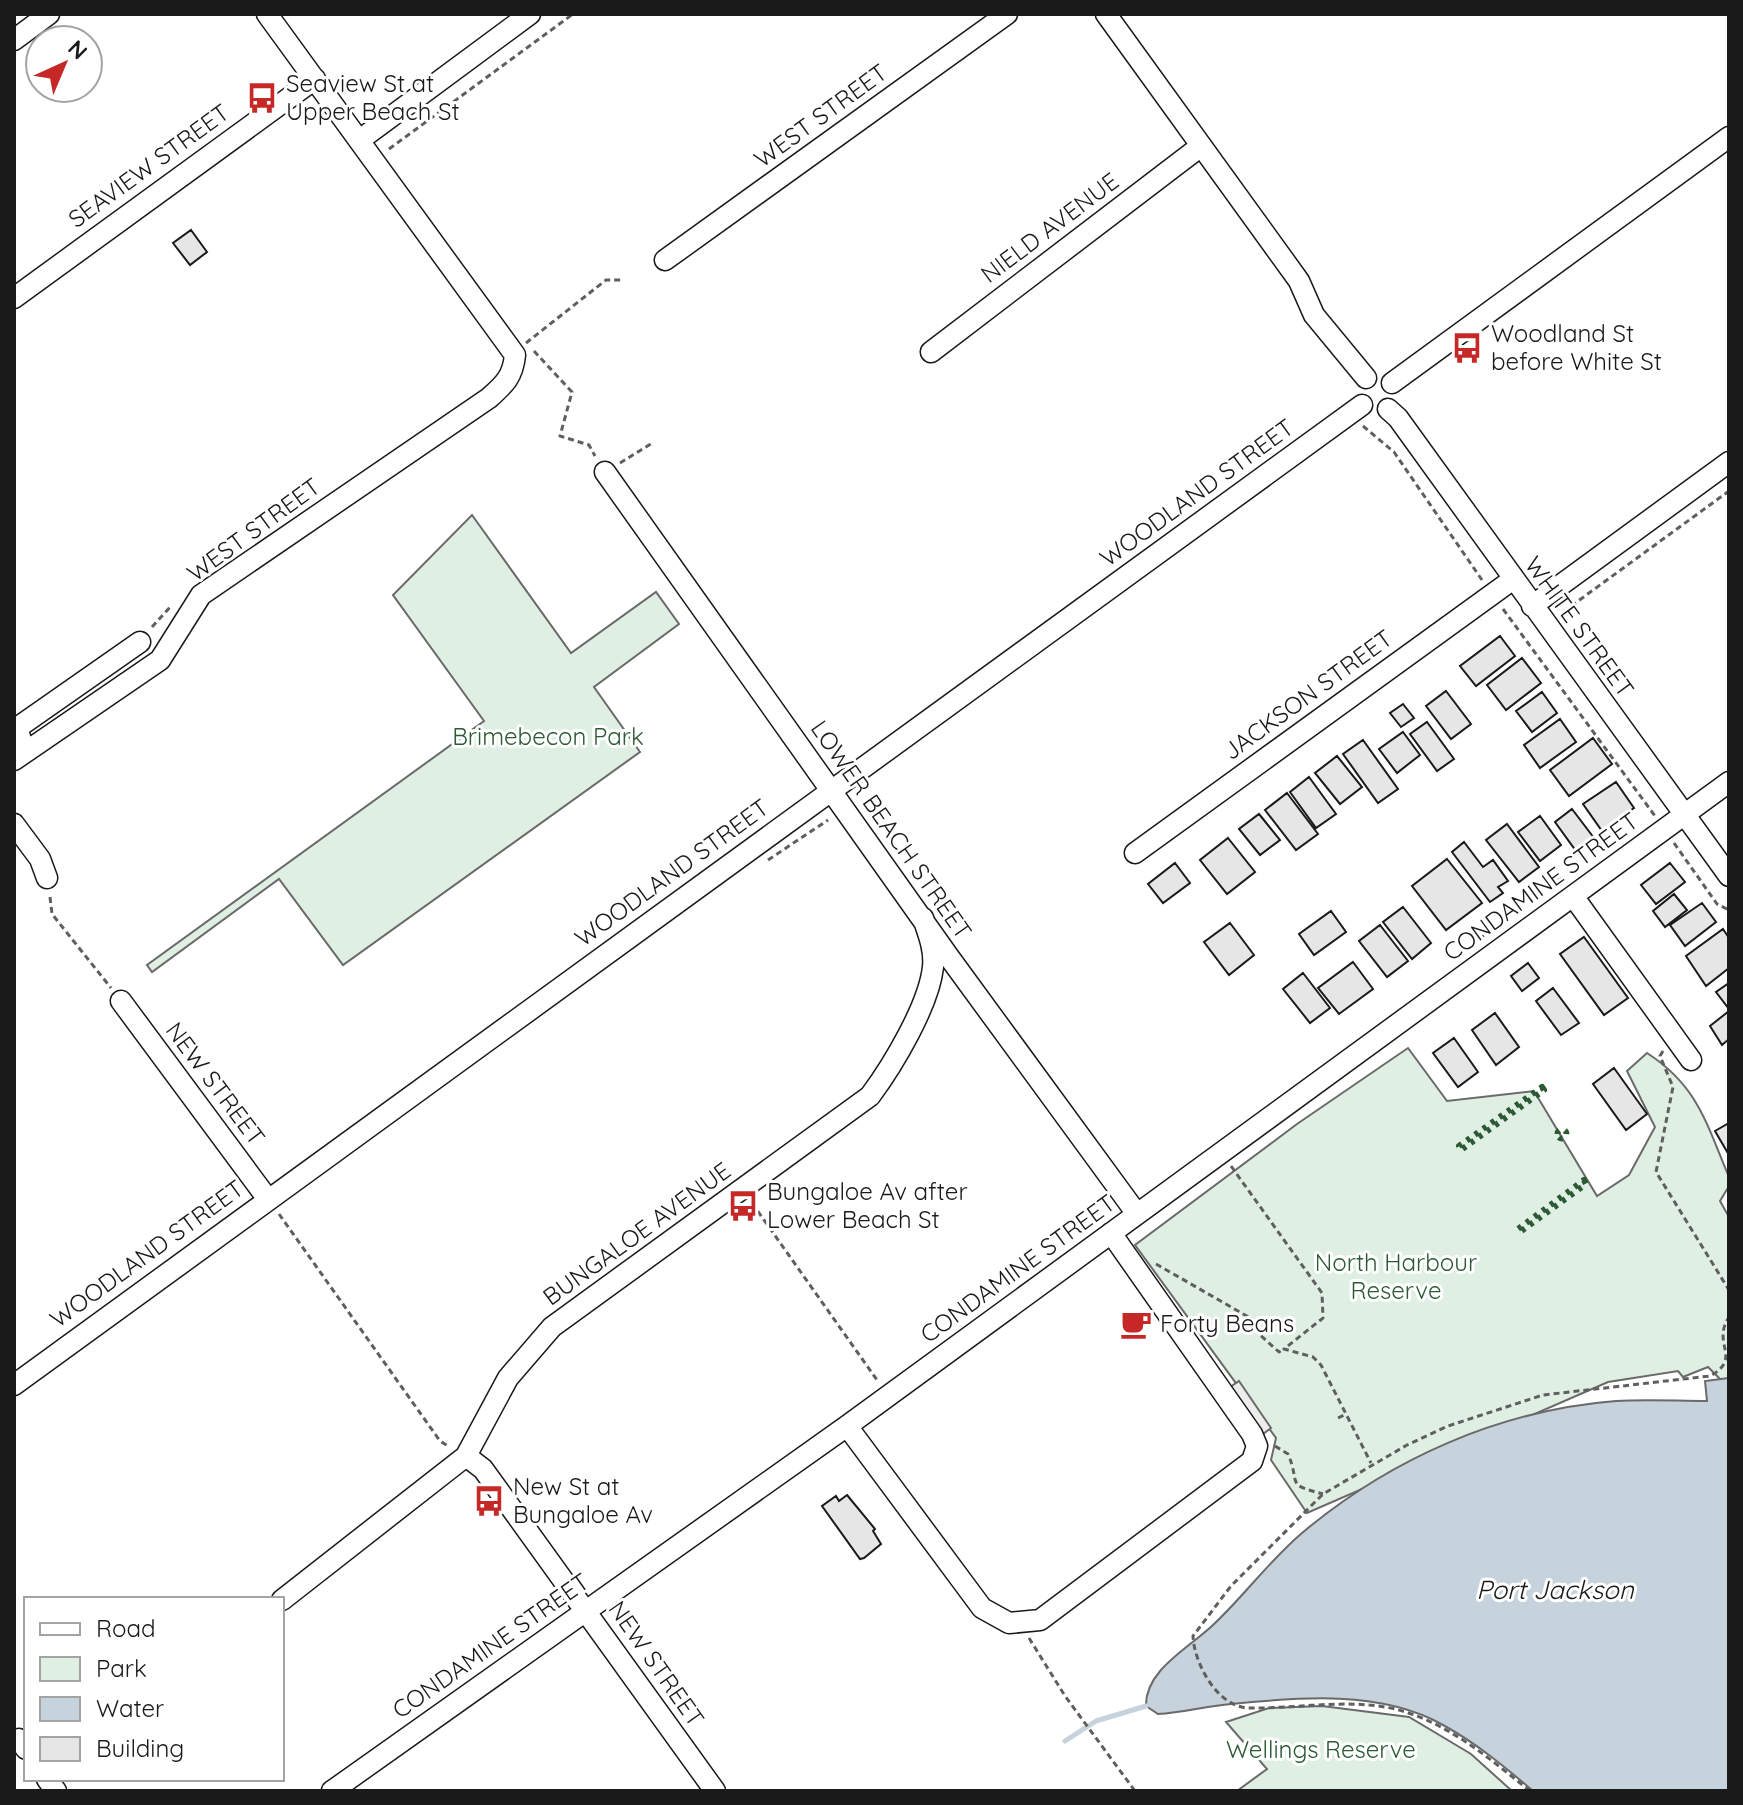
<svg xmlns="http://www.w3.org/2000/svg" width="1743" height="1805" font-family="Quicksand,sans-serif">
<style>
.green{fill:#e0efe3;stroke:#6a6a6a;stroke-width:2}
.parking{fill:#ededed;stroke:#6a6a6a;stroke-width:2}
.water{fill:#c6d2dc;stroke:#6a6a6a;stroke-width:2}
.lines{fill:none;stroke-linecap:round;stroke-linejoin:round}
.stream{stroke:#c6d2dc;stroke-width:5}
.building{fill:#e6e6e6;stroke:#1a1a1a;stroke-width:2}
.minor-casing{stroke:#1a1a1a;stroke-width:23}
.path{stroke:#5f5f5f;stroke-width:3;stroke-dasharray:6 4;stroke-linecap:butt}
.minor{stroke:#fff;stroke-width:20}
.hedge{stroke:#2b5a34;stroke-width:6;stroke-dasharray:4 6;stroke-linecap:butt}
.labels{text-anchor:middle;stroke-width:6;stroke-linejoin:round;paint-order:stroke}
.poi-label{font-size:24px;fill:#1a1a1a;stroke:#fff;text-anchor:start}
.street-label{font-size:24px;fill:#1a1a1a;stroke:#fff}
.park-label{font-size:24px;fill:#2b5a34;stroke:#fff}
.water-label{font-size:26px;font-style:italic;fill:#1a1a1a;stroke:#fff}
</style>
<rect width="100%" height="100%" fill="#fff"/>
<path class="green" d="M472,515L571,653L656,592L679,624L594,687L640,752L343,965L279,879L152,972L147,965L484,721L393,595Z
M1408,1048L1447,1101L1534,1091L1597,1196L1629,1175L1655,1127L1627,1071L1647,1053C1698,1086 1706,1123 1729,1177V1186L1720,1201L1729,1217V1381L1724,1383L1708,1367L1683,1377L1678,1371L1608,1382L1307,1513L1271,1460L1276,1438L1135,1245L1297,1124Z
M1322,1706L1409,1717L1471,1754L1512,1791H1237L1267,1769L1226,1722L1269,1708Z"/>
<path class="parking" d="M1239,1381L1271,1428L1259,1437L1226,1390Z"/>
<path class="water" d="M1729,1378V1791H1533C1505,1767 1476,1743 1443,1725C1382,1690 1299,1697 1231,1704C1206,1706 1183,1713 1158,1714L1146,1706C1145,1670 1189,1648 1213,1625C1244,1596 1269,1561 1302,1533C1390,1459 1500,1410 1616,1401C1646,1399 1677,1401 1707,1401L1705,1381Z"/>
<g class="lines">
<path class="stream" d="M1065,1741L1096,1721L1146,1706"/>
</g>
<path class="building" d="M191,230L207,252L190,265L173,243Z
M1500,636L1515,656L1476,686L1460,666Z
M1522,658L1541,683L1506,710L1487,685Z
M1446,691L1471,724L1451,739L1426,706Z
M1542,692L1557,713L1532,732L1516,711Z
M1403,704L1414,718L1401,727L1390,713Z
M1560,719L1576,742L1540,768L1524,745Z
M1427,722L1454,759L1437,771L1410,734Z
M1403,732L1420,755L1397,773L1379,749Z
M1593,738L1612,764L1569,796L1550,770Z
M1363,740L1398,789L1378,803L1343,754Z
M1337,756L1362,787L1340,804L1315,773Z
M1309,777L1336,814L1316,828L1290,792Z
M1616,782L1634,808L1602,831L1583,804Z
M1287,793L1318,834L1296,850L1265,810Z
M1572,809L1594,838L1576,851L1555,822Z
M1259,814L1280,840L1260,855L1239,829Z
M1540,816L1561,845L1540,861L1518,832Z
M1507,824L1539,867L1519,882L1486,840Z
M1228,838L1255,872L1227,894L1200,860Z
M1464,842L1483,867L1493,860L1508,881L1498,887L1503,893L1490,902L1452,852Z
M1447,859L1482,903L1446,930L1412,886Z
M1175,863L1190,883L1163,903L1148,884Z
M1670,863L1685,882L1656,904L1641,885Z
M1674,894L1687,910L1665,927L1653,911Z
M1702,903L1716,922L1685,946L1670,925Z
M1403,907L1431,943L1412,959L1383,922Z
M1331,911L1346,932L1314,955L1299,934Z
M1230,923L1254,955L1229,975L1204,942Z
M1380,925L1408,961L1387,977L1359,941Z
M1723,929L1729,938V968L1706,986L1686,956Z
M1584,937L1628,998L1604,1015L1560,954Z
M1353,962L1373,989L1339,1014L1318,988Z
M1528,963L1539,978L1522,991L1511,976Z
M1303,973L1330,1008L1310,1023L1283,989Z
M1729,983V1009L1716,992Z
M1553,988L1579,1023L1561,1035L1536,1001Z
M1729,1011V1039L1722,1045L1710,1026Z
M1495,1013L1519,1047L1496,1065L1472,1030Z
M1454,1038L1478,1072L1458,1087L1433,1053Z
M1614,1068L1647,1114L1626,1130L1593,1084Z
M1729,1123V1155L1715,1131Z
M847,1495L875,1529L873,1531L881,1544L864,1558L860,1559L822,1506L836,1496L839,1501Z"/>
<g class="lines">
<defs>
<path id="minor" d="M1106,14L1299,281L1314,315L1366,378
M14,40L49,14
M361,139L530,14
M665,260L1007,14
M14,298L315,79
M931,352L1201,146
M1392,383L1729,137
M1388,409L1398,418L1729,876
M605,472L949,957L1137,1214
M1532,606L1729,462
M25,752L17,728L140,642
M14,760L160,660L201,595L489,398C505,384 513,376 515,355L267,14
M14,824L40,859L47,878
M1135,853L1512,580
M1573,896L1691,1060
M121,1001L267,1198
M14,1385L1362,405
M847,1426L982,1608L1009,1623L1040,1620L1252,1461L1257,1446L1252,1434L1111,1233
M466,1456L483,1469L715,1791
M282,1600L466,1456L508,1378L552,1327L870,1096C893,1065 929,1005 933,967C935,950 928,933 923,918
M19,1739L26,1749
M47,1779L56,1791
M332,1791L847,1426L1729,782"/>
</defs>
<use href="#minor" class="minor-casing"/>
<path class="path" d="M389,149L573,14
M526,343L606,280H624
M534,351L572,392L560,436L589,445L595,456
M1363,426L1394,452L1482,580
M620,463L654,442
M1503,609L1655,816
M1563,612L1729,491
M152,627L171,606
M1674,843L1717,904L1729,910
M768,860L828,820
M1557,881L1563,877
M1551,886L1555,883
M50,897L52,914L111,988
M1533,900L1541,894
M1514,913L1520,909
M1479,939L1491,930
M1458,954L1462,951
M1663,1051L1660,1056L1673,1087L1656,1172L1729,1290
M1231,1166L1322,1293L1323,1318L1284,1349L1313,1357L1321,1365L1371,1463
M752,1203L877,1380
M279,1214L440,1441L448,1446
M1156,1264L1252,1319L1259,1334L1279,1352L1284,1349
M1338,1418L1346,1414
M1275,1446L1288,1454C1301,1484 1284,1484 1323,1494
M1029,1638L1065,1696L1135,1791
M1530,1791C1489,1758 1447,1722 1395,1709C1348,1698 1296,1709 1248,1708C1216,1706 1194,1662 1193,1636L1231,1586L1323,1494L1407,1445L1448,1426L1543,1395L1710,1376C1743,1358 1711,1344 1729,1317"/>
<use href="#minor" class="minor"/>
<path class="hedge" d="M1542,1087L1544,1090L1461,1150L1459,1146Z
M1557.5 1134a4.5 4.5 0 1 1 9 0a4.5 4.5 0 1 1-9 0Z
M1584,1180L1586,1184L1520,1232L1518,1229Z"/>
</g>
<defs>
<symbol id="bus-bare" viewBox="-9 -9 18 18"><path d="M-5-6H5V4H4V6H2V4H-2V6H-4V4H-5ZM-3.5-4V0h7V-4ZM-3.5 1.2v1.5H-2V1.2ZM2 1.2v1.5H3.5V1.2Z" fill="#c62828" stroke="#fff" stroke-width="2.5" paint-order="stroke"/></symbol>
<symbol id="cafe-bare" viewBox="-9 -9 18 18"><path d="M-5.5-4.5H6V0H3Q3 3.5 0 3.5H-2.5Q-5.5 3.5-5.5 0ZM3-3.2v2h1.7v-2ZM-6 4.5H4V6H-6Z" fill="#c62828" stroke="#fff" stroke-width="2.5" paint-order="stroke"/></symbol>
</defs>
<g fill-rule="evenodd">
<use href="#bus-bare" x="240" y="76" width="44" height="44"/>
<use href="#bus-bare" x="1445" y="326" width="44" height="44"/>
<use href="#bus-bare" x="721" y="1184" width="44" height="44"/>
<use href="#cafe-bare" x="1114" y="1302" width="44" height="44"/>
<use href="#bus-bare" x="467" y="1479" width="44" height="44"/>
</g>
<g class="labels">
<g class="poi-label">
<text x="286" y="92">Seaview St at<tspan x="286" dy="28">Upper Beach St</tspan></text>
<text x="1491" y="342">Woodland St<tspan x="1491" dy="28">before White St</tspan></text>
<text x="767" y="1200">Bungaloe Av after<tspan x="767" dy="28">Lower Beach St</tspan></text>
<text x="1160" y="1332">Forty Beans</text>
<text x="513" y="1495">New St at<tspan x="513" dy="28">Bungaloe Av</tspan></text>
</g>
<g class="street-label">
<text transform="translate(821 116) rotate(-36)" y="8">WEST STREET</text>
<text transform="translate(149 166) rotate(-36)" y="8">SEAVIEW STREET</text>
<text transform="translate(1050 228) rotate(-37)" y="8">NIELD AVENUE</text>
<text transform="translate(1197 493) rotate(-36)" y="8">WOODLAND STREET</text>
<text transform="translate(254 530) rotate(-36)" y="8">WEST STREET</text>
<text transform="translate(1579 627) rotate(54)" y="8">WHITE STREET</text>
<text transform="translate(1308 695) rotate(-36)" y="8">JACKSON STREET</text>
<text transform="translate(891 830) rotate(55)" y="8">LOWER BEACH STREET</text>
<text transform="translate(672 873) rotate(-36)" y="8">WOODLAND STREET</text>
<text transform="translate(1541 887) rotate(-36)" y="8">CONDAMINE STREET</text>
<text transform="translate(215 1084) rotate(53)" y="8">NEW STREET</text>
<text transform="translate(637 1234) rotate(-36)" y="8">BUNGALOE AVENUE</text>
<text transform="translate(147 1254) rotate(-36)" y="8">WOODLAND STREET</text>
<text transform="translate(1018 1269) rotate(-36)" y="8">CONDAMINE STREET</text>
<text transform="translate(491 1646) rotate(-35)" y="8">CONDAMINE STREET</text>
<text transform="translate(656 1664) rotate(55)" y="8">NEW STREET</text>
</g>
<g class="park-label">
<text x="548" y="745">Brimebecon Park</text>
<text x="1396" y="1271">North Harbour<tspan x="1396" dy="28">Reserve</tspan></text>
<text x="1321" y="1758">Wellings Reserve</text>
</g>
<g class="water-label">
<text x="1555" y="1599">Port Jackson</text>
</g>
</g>
<rect width="1743" height="1805" fill="none" stroke="#1a1a1a" stroke-width="32"/>
<rect x="24" y="1597" width="260" height="184" fill="#ffffff" stroke="#a3a3a3" stroke-width="2"/>
<rect x="40" y="1623" width="40" height="12" fill="#ffffff" stroke="#a3a3a3" stroke-width="2"/>
<text x="96" y="1637" font-size="24" fill="#1a1a1a">Road</text>
<rect x="40" y="1657" width="40" height="24" fill="#e0efe3" stroke="#a3a3a3" stroke-width="2"/>
<text x="96" y="1677" font-size="24" fill="#1a1a1a">Park</text>
<rect x="40" y="1697" width="40" height="24" fill="#c6d2dc" stroke="#a3a3a3" stroke-width="2"/>
<text x="96" y="1717" font-size="24" fill="#1a1a1a">Water</text>
<rect x="40" y="1737" width="40" height="24" fill="#e6e6e6" stroke="#a3a3a3" stroke-width="2"/>
<text x="96" y="1757" font-size="24" fill="#1a1a1a">Building</text>
<g transform="translate(64 64) rotate(44)"><circle r="38" fill="#ffffff" stroke="#a3a3a3" stroke-width="2"/>
<path d="M0-6L14 30L0 20L-14 30Z" fill="#c62828"/>
<text y="-12" font-size="22" font-weight="bold" text-anchor="middle" fill="#1a1a1a">N</text>
</g>
</svg>
